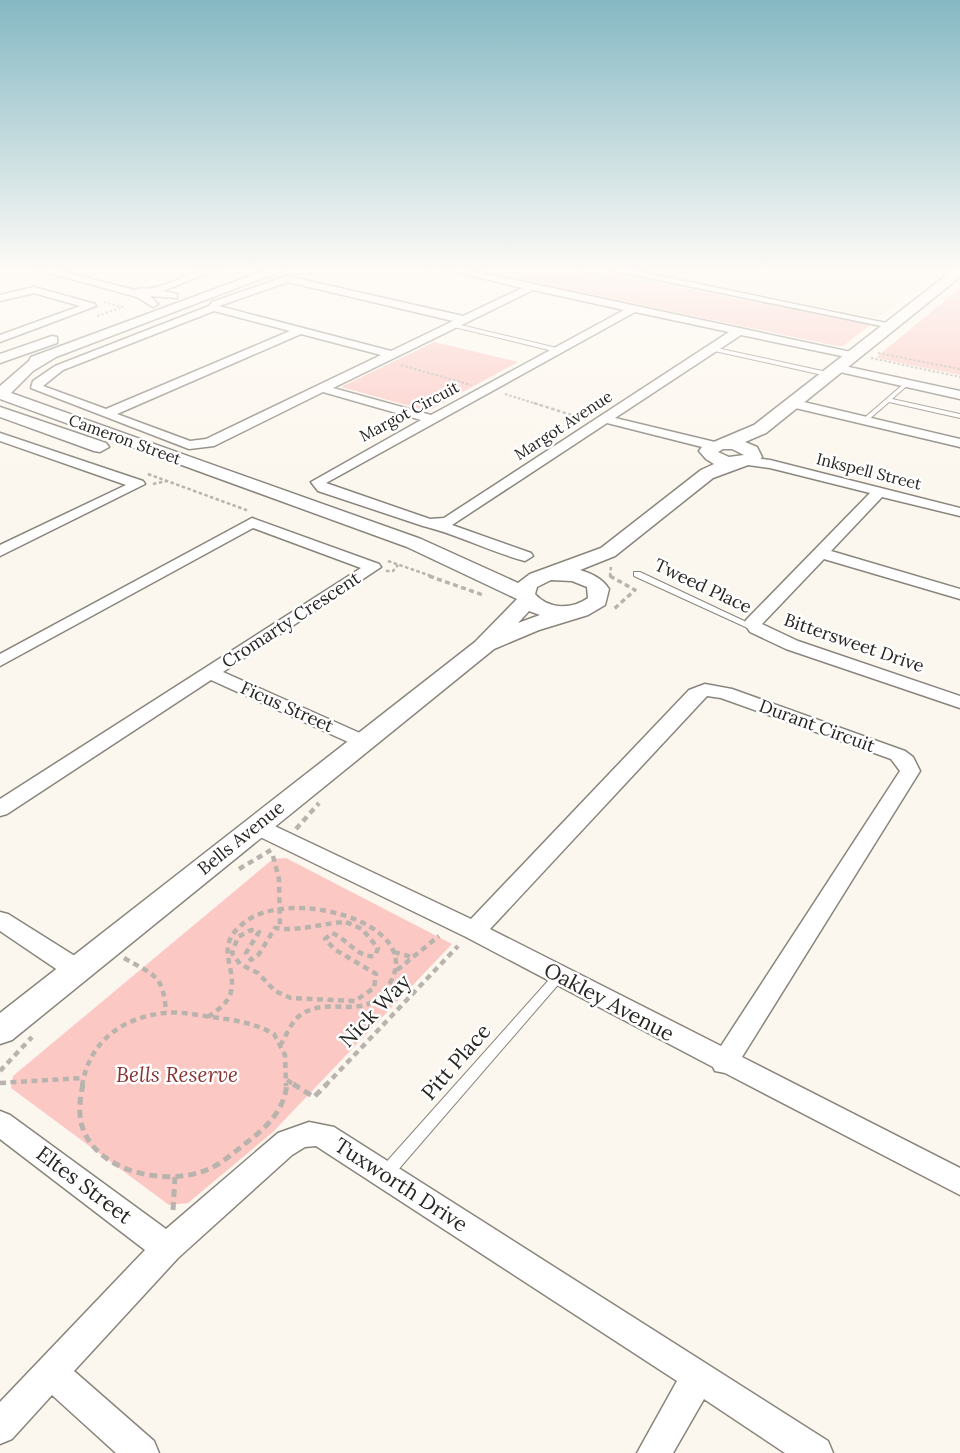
<svg xmlns="http://www.w3.org/2000/svg" width="960" height="1453" font-family="Lora,serif">
<style>
.built{fill:#f4ecdb}
.green{fill:#fcc8c4}
.lines{fill:none;stroke-linecap:round;stroke-linejoin:round}
.service-casing{stroke:#89857d;stroke-width:2}
.minor-casing{stroke:#89857d;stroke-width:3}
.tertiary-casing{stroke:#89857d;stroke-width:3}
.path-far4{stroke:#b8b4ad;stroke-width:2;stroke-dasharray:2.5 2;stroke-linecap:butt}
.path-far3{stroke:#b8b4ad;stroke-width:2.5;stroke-dasharray:3.5 2.5;stroke-linecap:butt}
.path-far2{stroke:#b8b4ad;stroke-width:3.5;stroke-dasharray:5 3.5;stroke-linecap:butt}
.path-far1{stroke:#b8b4ad;stroke-width:4.5;stroke-dasharray:6 4.5;stroke-linecap:butt}
.path{stroke:#b8b4ad;stroke-width:5;stroke-dasharray:8 5;stroke-linecap:butt}
.service{fill:#fff;fill-rule:evenodd}
.minor{fill:#fff;fill-rule:evenodd}
.tertiary{fill:#fff;fill-rule:evenodd}
.labels{text-anchor:middle;stroke-width:5;stroke-linejoin:round;paint-order:stroke}
.far-street-label{font-size:16px;fill:#282623;stroke:#fff}
.street-label{font-size:18px;fill:#282623;stroke:#fff}
.near-street-label{font-size:21px;fill:#282623;stroke:#fff}
.near-park-label{font-size:21px;font-style:italic;fill:#8a3635;stroke:#fff}
</style>
<rect width="100%" height="100%" fill="#fcf7ee"/>
<path class="built" d="M634,270H941L880,317H874Z"/>
<path class="green" d="M476,270H594L870,325L843,346H837Z
M960,288V375L877,358L879,355Z
M434,342L518,362L428,411L341,387Z
M286,858L452,944L273,1132L188,1203L169,1205L11,1088L13,1076L273,859Z"/>
<g class="lines">
<defs>
<path id="service" d="M452,323L557,348L560,350L557,352L450,326L449,325Z
M712,347L827,372L830,374L827,376L710,350V348Z
M907,381L909,382V384L892,399L960,414V418L889,402L866,422H862V420Z
M634,572H640L759,628L758,630H752L634,576Z
M559,971L563,973L565,976L563,979L391,1178L386,1179L381,1178L379,1173L381,1168L555,973Z"/>
<path id="minor" d="M38,270H56L135,290C141,287 145,290 152,288C174,284 192,270 215,270L163,291L177,294V298L150,296L158,304L153,307L137,297Z
M448,270H468L851,352L857,355L851,358L741,335L615,418L719,443V449L714,450L607,423L452,525L531,553L533,556L525,561C490,552 457,534 423,526L318,491L311,482L421,420L323,392L214,446L189,449L31,388L33,381L55,366L209,306L212,302L287,276L463,316L522,288ZM288,282L453,321L391,351L219,306ZM533,290L624,310L431,415L333,388ZM214,311L290,331L106,409L43,386L63,370ZM635,312L729,332L444,518L430,519L326,483ZM301,334L381,355L206,439L190,441L117,414Z
M610,270H631L896,325L891,328Z
M34,287L95,304L96,306L0,342V335L80,306L34,293L0,301V295Z
M835,364L960,391V399L831,370V366Z
M791,399L960,439V447L787,406V400Z
M0,433L143,481L145,484L0,556V545L126,485L0,441Z
M746,457L770,460L960,508V516L882,497L831,551L960,589V599L824,559L762,624L798,641L960,696V708L786,649L750,632L744,623L747,619L870,493L770,468L741,464L739,461Z
M252,518L379,564L381,567L223,672L371,738L374,742L371,746H357L211,680L7,814L0,816V799L361,568L253,528L0,666V654Z
M705,684L732,689L905,751L913,757L920,771L742,1057L960,1168V1195L725,1073L715,1071L713,1067L466,937L248,831L245,826L248,821H264L471,919L689,690ZM707,696L721,698L891,759L900,771L721,1046L490,929Z
M0,912L8,914L86,963L89,970L86,977L77,979L68,977L0,931Z
M0,1111L10,1115L166,1229L278,1133L309,1122L334,1127L828,1441L833,1453H785L704,1399L673,1453H637L677,1381L316,1146L305,1147L292,1155L178,1258L74,1371L154,1441L159,1453H116L52,1395L12,1439L0,1444V1402L145,1250L0,1139Z"/>
<path id="tertiary" d="M266,270H284L56,357L33,371L11,393L421,539L518,583L530,574L601,548L701,470L714,464L706,459L699,451L702,447L754,425L953,270H960V277L766,433L745,442L757,447L762,457L759,461L713,478L615,556L580,570C592,574 602,578 609,589L605,605L588,615L539,630L494,649L12,1040L0,1044V1013L475,642L517,599L407,547L0,399V386L29,361L31,357ZM723,449H732L744,455L729,457L718,452ZM551,580L572,581L587,587L588,598C571,610 548,609 535,594L537,587ZM529,611L540,615L518,623Z
M52,336L57,337V343L0,363V354Z
M0,407L106,443L109,447L100,452L94,451L0,417Z"/>
</defs>
<use href="#service" class="service-casing"/>
<use href="#minor" class="minor-casing"/>
<use href="#tertiary" class="tertiary-casing"/>
<path class="path-far4" d="M426,270L434,272
M577,270L605,276
M97,316L123,307L104,302
M878,353L960,369
M871,358L960,377
M401,365L471,385
M505,394L540,405"/>
<path class="path-far3" d="M534,403L581,418
M148,474L249,511
M153,484L167,481
M388,561L434,577
M611,567L610,576L613,577
M386,571H393L398,565"/>
<path class="path-far2" d="M429,576L483,595
M610,576L635,590L614,609"/>
<path class="path-far1" d="M296,829L319,803
M273,856L279,879L280,928
M239,869L271,850
M346,922L362,929L378,948L375,956C357,958 348,939 332,933L325,939L334,949L376,974L374,988L355,1001L291,998L275,991L258,973L240,964L232,953L238,937L251,930L259,932L246,953L251,960L259,954L275,928C300,932 321,923 346,922Z
M394,952L412,957
M124,958C155,976 163,974 166,1012
M397,970L439,936
M208,1017C216,1011 226,1005 230,995C239,966 211,948 245,922C290,887 423,922 391,981C367,1026 333,994 302,1014C292,1020 287,1034 281,1044
M0,1071L32,1037
M287,1080L296,1086
M0,1083L82,1078
M82,1086C89,1042 121,1018 164,1013C178,1011 197,1015 212,1017C234,1020 255,1023 274,1034L285,1055L286,1086
M325,1086L458,946"/>
<path class="path" d="M83,1084C80,1098 78,1113 82,1126C96,1171 161,1185 201,1172C218,1167 232,1154 246,1143C266,1128 284,1111 287,1084
M293,1084L314,1097L327,1084
M173,1210L175,1177"/>
<use href="#service" class="service"/>
<use href="#minor" class="minor"/>
<use href="#tertiary" class="tertiary"/>
</g>
<linearGradient id="sky" x2="0" y2="1"><stop stop-color="#85b8c3"/><stop offset="0.57" stop-color="#fefbf7"/><stop offset="1" stop-color="#fefbf7" stop-opacity="0"/></linearGradient>
<rect width="960" height="474" fill="url(#sky)"/>
<g class="labels">
<g class="far-street-label">
<text transform="translate(409 411) rotate(-28)" y="6">Margot Circuit</text>
<text transform="translate(563 425) rotate(-33)" y="6">Margot Avenue</text>
<text transform="translate(125 439) rotate(20)" y="6">Cameron Street</text>
<text transform="translate(869 471) rotate(14)" y="6">Inkspell Street</text>
</g>
<g class="street-label">
<text transform="translate(703 586) rotate(25)" y="6">Tweed Place</text>
<text transform="translate(291 620) rotate(-33)" y="6">Cromarty Crescent</text>
<text transform="translate(854 643) rotate(19)" y="6">Bittersweet Drive</text>
<text transform="translate(287 707) rotate(24)" y="6">Ficus Street</text>
<text transform="translate(817 726) rotate(20)" y="6">Durant Circuit</text>
<text transform="translate(241 838) rotate(-39)" y="6">Bells Avenue</text>
</g>
<g class="near-street-label">
<text transform="translate(609 1002) rotate(28)" y="7">Oakley Avenue</text>
<text transform="translate(375 1011) rotate(-46)" y="7">Nick Way</text>
<text transform="translate(456 1062) rotate(-49)" y="7">Pitt Place</text>
<text transform="translate(84 1185) rotate(37)" y="7">Eltes Street</text>
<text transform="translate(401 1185) rotate(33)" y="7">Tuxworth Drive</text>
</g>
<g class="near-park-label">
<text x="177" y="1082">Bells Reserve</text>
</g>
</g>
</svg>
